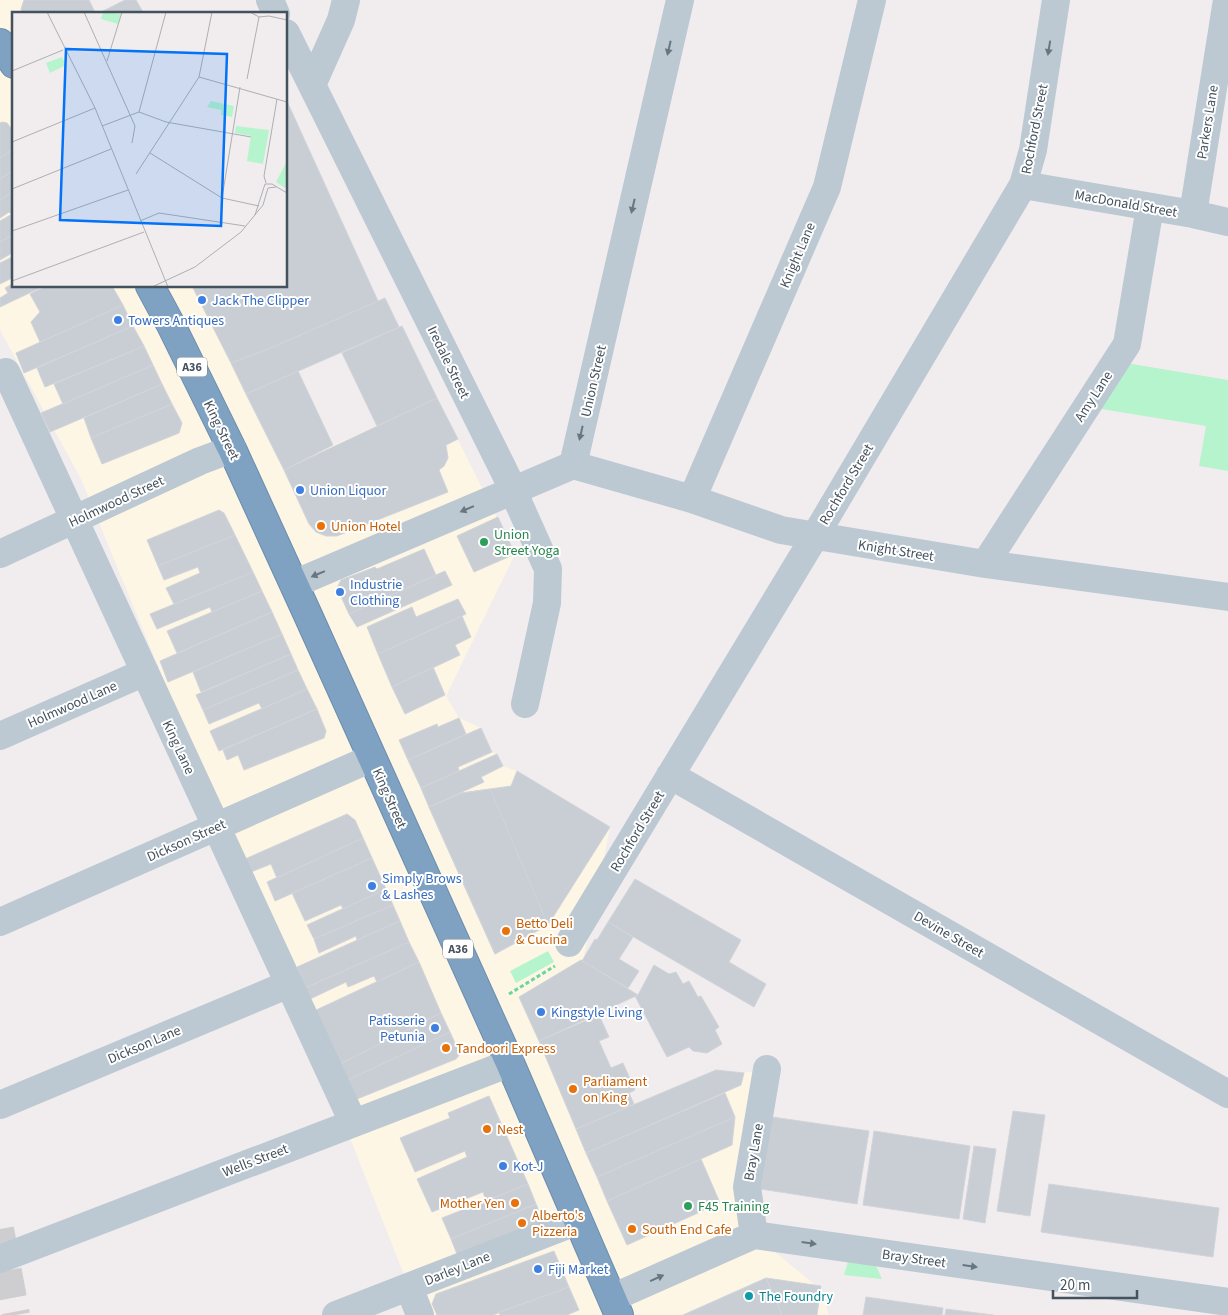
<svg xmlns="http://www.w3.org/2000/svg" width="1228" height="1315" font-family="'Source Sans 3',sans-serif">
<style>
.commercial{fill:#fef6e4}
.green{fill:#b6f4cd}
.building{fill:#c9cdd4;stroke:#d1d4da}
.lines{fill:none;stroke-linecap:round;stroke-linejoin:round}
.highway-tunnel{stroke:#ceced1;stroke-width:28;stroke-dasharray:28 14;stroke-linecap:butt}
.highway-casing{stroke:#6a8daf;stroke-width:30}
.path{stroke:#6ad69f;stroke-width:3;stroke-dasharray:4 2.5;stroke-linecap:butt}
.minor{stroke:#bcc9d2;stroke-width:28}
.highway{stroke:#7fa2c3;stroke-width:28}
.oneway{fill:#687681}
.shop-dot{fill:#3f7fe0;stroke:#fff;stroke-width:2}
.food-dot{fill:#e8710a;stroke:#fff;stroke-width:2}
.leisure-dot{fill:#2e9e5b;stroke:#fff;stroke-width:2}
.culture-dot{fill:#0f9aa8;stroke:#fff;stroke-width:2}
.labels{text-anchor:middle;stroke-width:4;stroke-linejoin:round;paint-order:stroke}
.shield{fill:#fff;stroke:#7c868e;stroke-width:1}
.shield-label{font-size:12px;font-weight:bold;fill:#44525e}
.street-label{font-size:14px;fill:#44525e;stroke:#fff}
.shop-label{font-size:14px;fill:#366cbe;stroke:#fff;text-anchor:start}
.food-label{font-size:14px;fill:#c56008;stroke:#fff;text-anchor:start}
.leisure-label{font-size:14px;fill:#27864d;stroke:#fff;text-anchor:start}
.culture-label{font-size:14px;fill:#0d838f;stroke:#fff;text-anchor:start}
.inset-road{fill:none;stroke:#acafb4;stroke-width:1}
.view{fill:#0372f6;fill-opacity:0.15;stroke:#0372f6;stroke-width:2.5}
.inset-edge{fill:none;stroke:#44525e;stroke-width:2.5}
</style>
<rect width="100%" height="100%" fill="#f1edee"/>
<path class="commercial" d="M0,0H89L97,14L125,0H136L144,14H14V286H233L266,350L385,298L399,327L298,371L334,445L437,398L515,554L446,696L459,718L481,728L492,752L497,754L503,766L517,771L610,827L583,961L638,995L598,1014L609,1037L599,1042L611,1068L623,1063L635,1090L629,1093L634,1104L716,1070L744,1073L767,1069L754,1235L819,1288L829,1315H420L289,984L81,479L0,330Z"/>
<path class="green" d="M1120,362L1228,380V471L1199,466L1206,426L1095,408Z
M548,951L554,962L516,983L510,971Z
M874,1261L882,1279L844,1275L848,1262Z"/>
<path class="building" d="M24,0H89L96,14H23L21,9Z
M125,0H136L144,14H97Z
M286,99L378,301L266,350L231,363L192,286H286Z
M2,122L7,123L14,132V149L0,158V123Z
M14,149V170L0,179V158Z
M14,170V191L0,200V179Z
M14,191V213L11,214L9,212L0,218V200Z
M14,213V234L0,242V221Z
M14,234V252L0,260V242Z
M14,256V277L0,284V263Z
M14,283V286H44L0,307V298L8,293L5,288Z
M46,286H112L123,305L40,342L31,322L40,312L30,294Z
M385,298L399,327L246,394L231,363L266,350Z
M123,305L133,326L24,373L16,353Z
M133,326L144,346L45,387L37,368Z
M402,326L437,398L377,426L342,353Z
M144,346L153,365L63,404L54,384Z
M153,365L162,384L50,432L41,413Z
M298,371L333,445L284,470L246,394Z
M162,384L172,404L91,438L84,418Z
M437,398L458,439L446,445L448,458L444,466L439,470L448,492L337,536H326L316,532L309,524L284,470Z
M172,404L182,423L179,433L102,464L91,438Z
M219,510L224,513L235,535L158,566L147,540Z
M498,517L515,554L474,572L457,536Z
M235,535L253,572L174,604L166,588L200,573L198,567L164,580L158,566Z
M424,549L436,575L349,614L337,588L341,580L375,567L377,569Z
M445,571L452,585L357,627L349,614Z
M253,572L262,591L212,612L210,607L157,629L150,614Z
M262,591L272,612L177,653L167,631Z
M458,599L466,614L378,654L367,627L412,607L416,617Z
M272,612L282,634L168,682L160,661Z
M462,616L471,637L455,645L460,655L392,687L378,654Z
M282,634L291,654L201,692L193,672Z
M291,654L298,670L203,710L196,695Z
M433,667L445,695L405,714L392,687Z
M298,670L307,689L262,709L259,703L209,724L203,710Z
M307,689L317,709L219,751L210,731Z
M317,709L326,731L324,738L244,770L238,755L227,760L223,750Z
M459,718L466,734L408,760L399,740L437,724L438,727Z
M481,728L492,752L458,767L459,771L421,788L408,760Z
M497,754L503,766L481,777L484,782L429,807L421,788Z
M517,771L610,827L548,925L495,954L429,807L462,793L511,786Z
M490,789L548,925L495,954L429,807L462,793Z
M347,814L355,820L363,838L277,878L271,864L251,872L245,859Z
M363,838L372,858L275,901L267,882Z
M372,858L386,889L343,909L341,905L305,921L292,893Z
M635,879L741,940L729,962L766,984L754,1007L608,922Z
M386,889L393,905L314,939L307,925Z
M393,905L400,921L357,940L356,936L319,953L314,939Z
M400,921L409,942L305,988L297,967Z
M608,922L633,937L619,959L639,971L628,988L582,961L595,939L597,940Z
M409,942L419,962L377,982L374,976L348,987L346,982L310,999L305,988Z
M581,960L638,995L539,1041L519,997Z
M419,962L441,1013L340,1064L314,1011Z
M654,965L669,974L676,972L683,984L689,981L698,997L701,996L719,1027L715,1030L722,1044L707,1053L693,1051L689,1047L667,1057L635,996L638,995Z
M441,1013L450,1032L348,1080L340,1064Z
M599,1015L609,1037L599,1041L611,1068L623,1063L635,1090L629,1093L634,1104L576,1129L539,1041Z
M450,1032L460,1054L456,1059L357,1099L348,1080Z
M716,1070L744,1073L741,1085L586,1153L576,1129Z
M725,1093L735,1117L597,1177L586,1153Z
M489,1096L528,1184L486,1201L483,1192L432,1212L417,1179L467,1157L465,1151L415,1172L400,1138L450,1118L448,1113Z
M1013,1111L1045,1115L1030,1216L997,1211Z
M735,1117L732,1145L607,1201L597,1177Z
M772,1117L869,1131L857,1204L761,1189Z
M874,1131L970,1146L959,1219L863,1205Z
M974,1146L996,1149L985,1223L963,1219Z
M701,1159L720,1203L627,1245L607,1201Z
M528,1184L536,1204L451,1239L442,1218Z
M1049,1184L1219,1208L1213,1257L1041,1232Z
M536,1204L545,1224L459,1259L451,1239Z
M554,1251L569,1287L493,1315H437L432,1304L436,1294Z
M766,1278L782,1315H683Z
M766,1278L821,1286L817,1315H782Z
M569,1287L579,1310L567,1315H500L499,1312Z
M866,1297L943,1308L942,1315H863Z
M946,1309L993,1315H945Z"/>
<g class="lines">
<path class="highway-tunnel" d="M0,1229L16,1315"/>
<defs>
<path id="highway" d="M0,43L14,64
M150,286L171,325L232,449L307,613L510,1063L619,1315"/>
</defs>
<use href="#highway" class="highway-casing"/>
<path class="path" d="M509,994L555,966"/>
<path class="minor" d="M270,0L276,14
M286,33L506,475L548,569L547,603L525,704
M312,85L341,20L346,0
M1023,185L1193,214L1228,222
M1193,214L1227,0
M0,375L6,372L353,1122
M573,465L692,499L781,530L985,564L1228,597
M573,465L680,0
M692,499L827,187L872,0
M0,554L200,461L232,449
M985,564L1127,344L1150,207
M294,584L573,465
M0,736L145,672
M670,775L1228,1094
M0,922L372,758
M569,943L815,536L1023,185L1033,150L1056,0
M0,1105L289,984
M754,1235L747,1187L767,1069
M0,1259L510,1063
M409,1287L420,1315
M612,1298L754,1235L1228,1302
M336,1315L578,1221"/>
<use href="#highway" class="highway"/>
</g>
<defs><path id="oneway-solid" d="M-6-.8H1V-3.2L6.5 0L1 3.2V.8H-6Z" transform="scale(1.25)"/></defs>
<g class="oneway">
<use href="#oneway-solid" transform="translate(669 48) rotate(103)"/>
<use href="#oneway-solid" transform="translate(1049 48) rotate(99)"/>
<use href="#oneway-solid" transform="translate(633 206) rotate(103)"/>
<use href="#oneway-solid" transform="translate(581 433) rotate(103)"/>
<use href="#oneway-solid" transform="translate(467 509) rotate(157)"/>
<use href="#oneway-solid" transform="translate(318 574) rotate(157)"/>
<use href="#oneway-solid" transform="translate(809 1243) rotate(8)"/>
<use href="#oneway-solid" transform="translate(970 1266) rotate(8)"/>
<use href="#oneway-solid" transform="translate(657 1278) rotate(-24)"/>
</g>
<g class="shop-dot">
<circle cx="202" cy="300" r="5"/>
<circle cx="118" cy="320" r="5"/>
<circle cx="300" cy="490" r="5"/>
<circle cx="340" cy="592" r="5"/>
<circle cx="372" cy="886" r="5"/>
<circle cx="541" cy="1012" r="5"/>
<circle cx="435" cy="1028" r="5"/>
<circle cx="503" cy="1166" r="5"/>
<circle cx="538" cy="1269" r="5"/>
</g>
<g class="food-dot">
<circle cx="321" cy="526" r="5"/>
<circle cx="506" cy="931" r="5"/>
<circle cx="446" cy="1048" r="5"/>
<circle cx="573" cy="1089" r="5"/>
<circle cx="487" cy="1129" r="5"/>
<circle cx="515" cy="1203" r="5"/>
<circle cx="522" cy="1223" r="5"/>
<circle cx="632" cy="1229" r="5"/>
</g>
<g class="leisure-dot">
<circle cx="484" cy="542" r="5"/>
<circle cx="688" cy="1206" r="5"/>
</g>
<circle class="culture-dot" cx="749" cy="1296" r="5"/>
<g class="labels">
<g class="shield">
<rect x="177" y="357.5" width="30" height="19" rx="4"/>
<rect x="443" y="939.5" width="30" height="19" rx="4"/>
</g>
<g class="shield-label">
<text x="192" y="371">A36</text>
<text x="458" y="953">A36</text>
</g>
<g class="street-label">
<text transform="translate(1207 122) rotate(-81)" y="5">Parkers Lane</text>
<text transform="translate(1034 129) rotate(-79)" y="5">Rochford Street</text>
<text transform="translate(1126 203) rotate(10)" y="5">MacDonald Street</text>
<text transform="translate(797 255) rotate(-67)" y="5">Knight Lane</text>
<text transform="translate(449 362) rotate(64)" y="5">Iredale Street</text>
<text transform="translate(593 381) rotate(-77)" y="5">Union Street</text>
<text transform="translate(1093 396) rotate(-57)" y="5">Amy Lane</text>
<text transform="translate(222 430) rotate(64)" y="5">King Street</text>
<text transform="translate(846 484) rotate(-59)" y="5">Rochford Street</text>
<text transform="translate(116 501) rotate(-25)" y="5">Holmwood Street</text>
<text transform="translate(896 550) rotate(9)" y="5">Knight Street</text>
<text transform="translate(72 704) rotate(-24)" y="5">Holmwood Lane</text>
<text transform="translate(179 747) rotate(65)" y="5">King Lane</text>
<text transform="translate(390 798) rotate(66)" y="5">King Street</text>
<text transform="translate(637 831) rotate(-59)" y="5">Rochford Street</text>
<text transform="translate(186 840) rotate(-24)" y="5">Dickson Street</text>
<text transform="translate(949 934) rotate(30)" y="5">Devine Street</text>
<text transform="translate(144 1044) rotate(-23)" y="5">Dickson Lane</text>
<text transform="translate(753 1152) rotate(-80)" y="5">Bray Lane</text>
<text transform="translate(255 1160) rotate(-21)" y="5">Wells Street</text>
<text transform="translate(914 1258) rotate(8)" y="5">Bray Street</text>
<text transform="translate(457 1268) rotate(-22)" y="5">Darley Lane</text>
</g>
<g class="shop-label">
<text x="212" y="305">Jack The Clipper</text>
<text x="128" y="325">Towers Antiques</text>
<text x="310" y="495">Union Liquor</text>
<text x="350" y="589">Industrie<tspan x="350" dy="16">Clothing</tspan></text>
<text x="382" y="883">Simply Brows<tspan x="382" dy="16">&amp; Lashes</tspan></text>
<text x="551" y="1017">Kingstyle Living</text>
<text x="425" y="1025" text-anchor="end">Patisserie<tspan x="425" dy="16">Petunia</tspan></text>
<text x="513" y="1171">Kot-J</text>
<text x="548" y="1274">Fiji Market</text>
</g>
<g class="food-label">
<text x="331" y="531">Union Hotel</text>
<text x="516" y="928">Betto Deli<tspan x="516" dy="16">&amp; Cucina</tspan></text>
<text x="456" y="1053">Tandoori Express</text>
<text x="583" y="1086">Parliament<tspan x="583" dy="16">on King</tspan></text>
<text x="497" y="1134">Nest</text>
<text x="505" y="1208" text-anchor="end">Mother Yen</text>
<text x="532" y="1220">Alberto's<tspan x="532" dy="16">Pizzeria</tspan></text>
<text x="642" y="1234">South End Cafe</text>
</g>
<g class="leisure-label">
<text x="494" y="539">Union<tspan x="494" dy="16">Street Yoga</tspan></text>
<text x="698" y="1211">F45 Training</text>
</g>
<g class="culture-label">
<text x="759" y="1301">The Foundry</text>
</g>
</g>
<g transform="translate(12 12)">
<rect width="275" height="275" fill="#f1edee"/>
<path d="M91,0L109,2L106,12L89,7ZM50,45L54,53L38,61L34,51ZM199,89L222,94L220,105L209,103V98L195,95ZM224,114L257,118L251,152L235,149L239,124L223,121ZM275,149V171L273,176L264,170Z" fill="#b6f4cd"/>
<path class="inset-road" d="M35,0L83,96L156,275M72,0L123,114L120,131M238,0L247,5L257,4L275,8M95,49L110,0M0,59L51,38M187,65L275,90M235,67L247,5M127,100L154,110L239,125M127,100L154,0M90,114L127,100M0,130L83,96M138,141L210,186L247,194M124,162L187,65L200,0M254,171L252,164L265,87M0,177L99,137M210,186L228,75M243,203L253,172H260L275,181M128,209L147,201L233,214M0,219L116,178M0,269L132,220M140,275L183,255L229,220L251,193L256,176L264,175"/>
<path class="view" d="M54,37L215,42L209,214L48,208Z"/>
<rect width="275" height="275" class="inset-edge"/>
</g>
<path d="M1053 1290v8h84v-8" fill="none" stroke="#44525e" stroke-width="2.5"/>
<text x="1060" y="1290" font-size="15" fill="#44525e" stroke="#ffffff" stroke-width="4" paint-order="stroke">20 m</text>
</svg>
